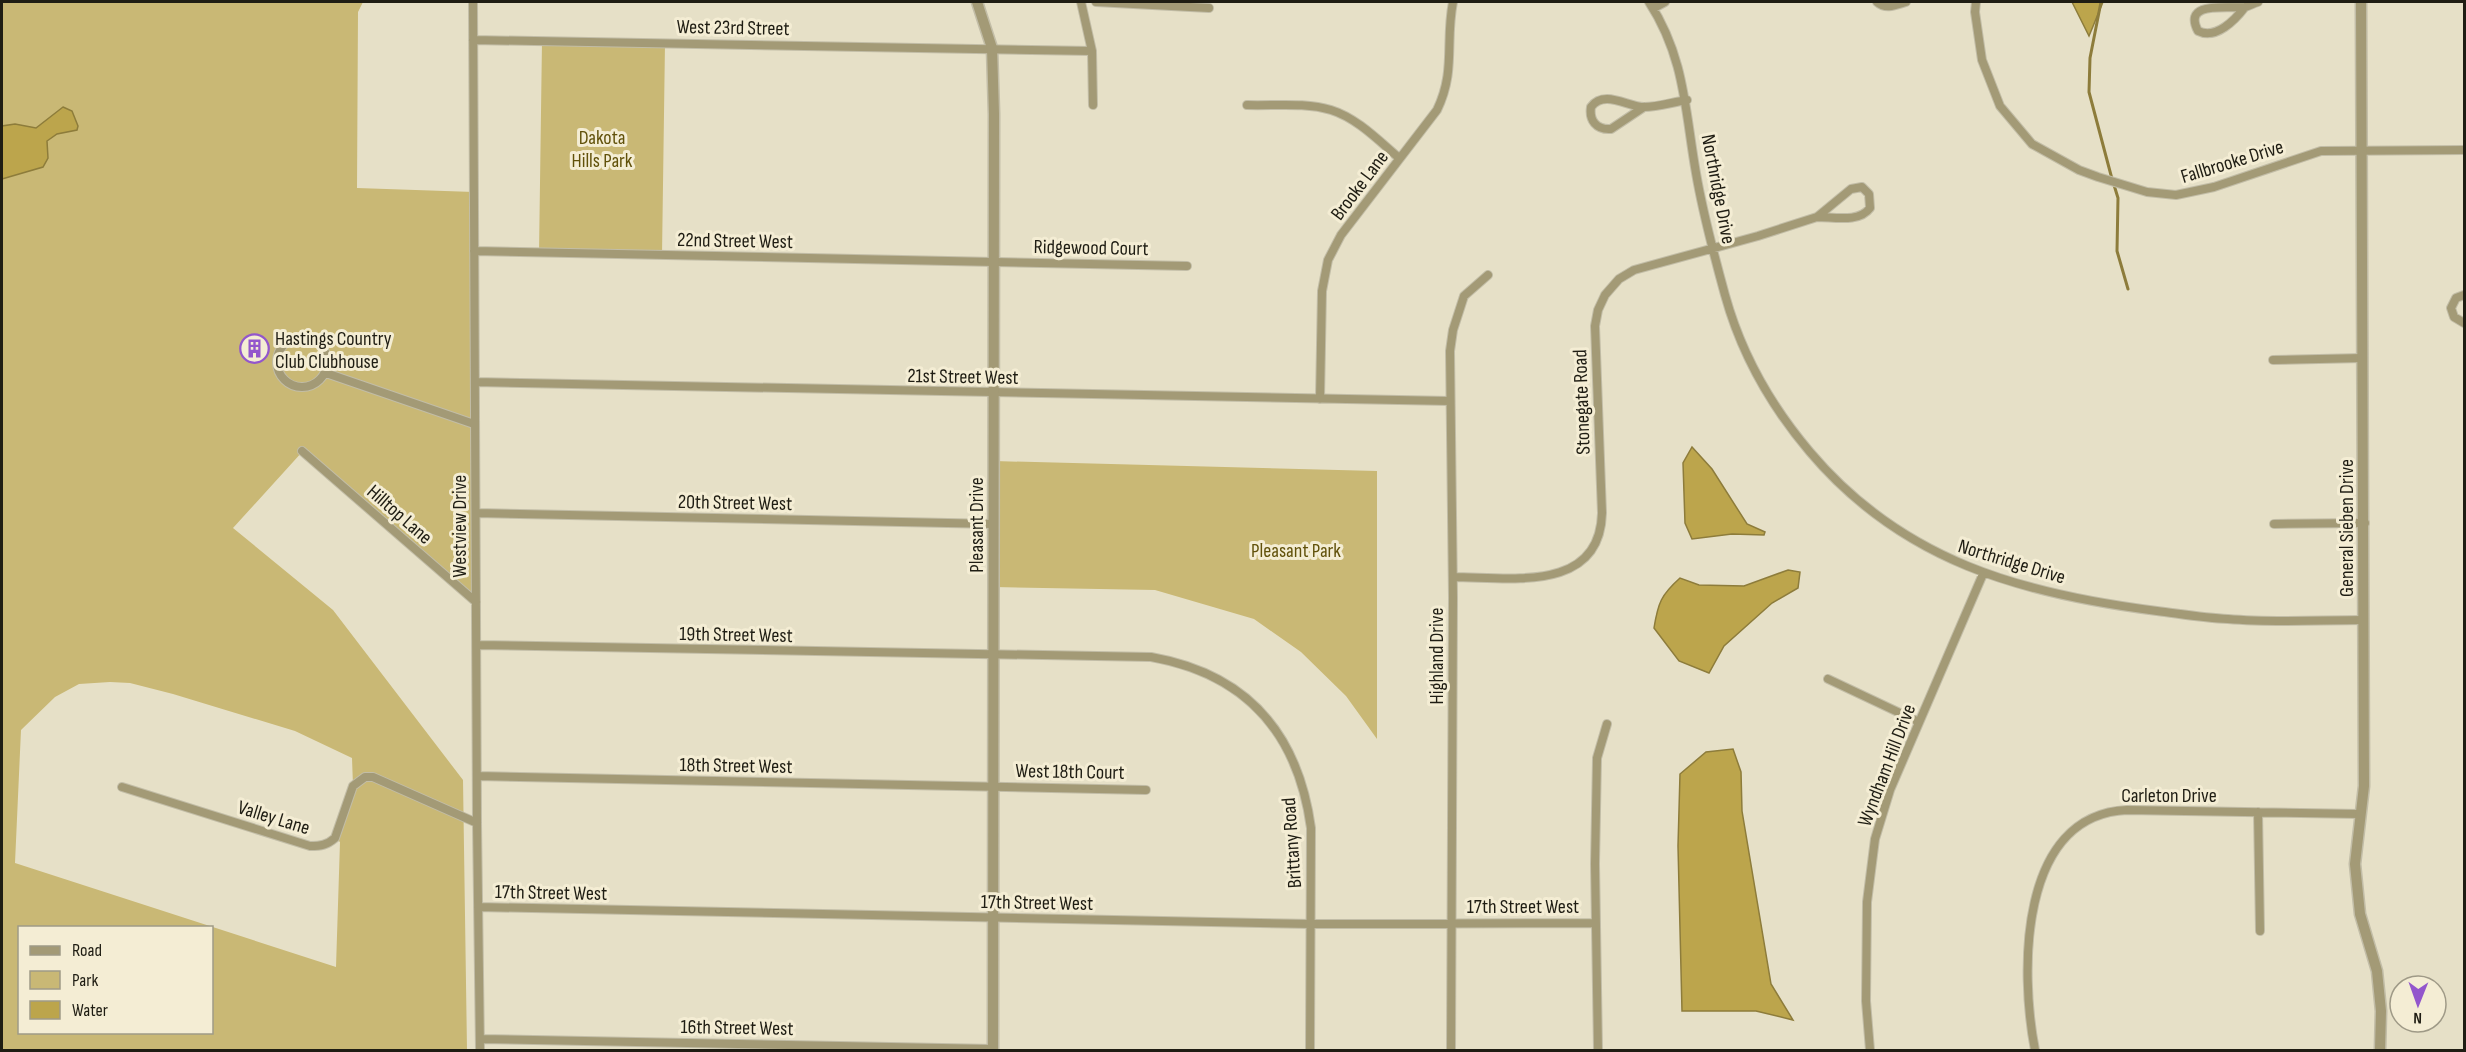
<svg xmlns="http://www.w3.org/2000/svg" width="2466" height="1052" font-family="'Sofia Sans Condensed',sans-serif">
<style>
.green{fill:#c9b875;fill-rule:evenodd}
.water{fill:#bca54c;stroke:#8d7c3b;stroke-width:1.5}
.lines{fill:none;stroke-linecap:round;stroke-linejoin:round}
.stream{stroke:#8d7c3b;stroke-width:3}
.minor-casing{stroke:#c2bda7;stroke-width:10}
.tertiary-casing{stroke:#c2bda7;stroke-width:13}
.minor{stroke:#a39a76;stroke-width:8}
.tertiary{stroke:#a39a76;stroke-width:10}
.labels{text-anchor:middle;stroke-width:6;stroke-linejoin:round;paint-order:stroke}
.street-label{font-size:20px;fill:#1f1d13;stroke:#f4edd4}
.park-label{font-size:20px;fill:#61510a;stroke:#f4edd4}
.poi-label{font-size:20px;fill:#1f1d13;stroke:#f4edd4;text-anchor:start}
</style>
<rect width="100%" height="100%" fill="#e6e0c7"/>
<path class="green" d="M2,2H363L358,12L357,188L474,192L476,602L303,451L233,528L333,610L463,780L467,1050H2ZM110,682L130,683L173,694L295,731L352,758L353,786L335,838L340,842L336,967L15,863L21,730L55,697L79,684ZM20,928H212V1032H20Z
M542,41L665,43L662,255L539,254Z
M994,461L1377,471V739L1346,696L1301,652L1254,619L1155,590L994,587Z"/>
<path class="water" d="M2072,2H2103L2089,36Z
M63,107L72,111L78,126L77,130L57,134L47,141L48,158L43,167L2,179V126L15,124L36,128Z
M1692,447L1712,469L1747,524L1765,532L1764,535L1732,534L1692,539L1685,523L1683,463Z
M1788,570L1800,572L1798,588L1772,603L1724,646L1709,673L1679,661L1654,628C1658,603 1661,595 1680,578L1699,585L1744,586Z
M1733,749L1741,772L1742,811L1771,984L1793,1020L1756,1011H1682L1678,846L1680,774L1706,752Z"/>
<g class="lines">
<path class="stream" d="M2101,2L2090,58L2089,92L2112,179
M2114,185L2118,198L2117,251L2128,289"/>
<defs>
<path id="minor" d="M473,2L477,823L480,1050
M1096,2L1209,8
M1649,2C1685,57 1685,111 1696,173C1703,214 1714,255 1725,295C1741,353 1771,406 1810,452C1902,561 2022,594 2157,611C2181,614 2204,618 2228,619C2273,623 2319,620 2364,620
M1877,2C1886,10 1896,5 1906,2
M1976,2L1975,12L1982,60L2000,106L2032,144L2079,170L2098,177L2147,192L2176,195L2214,187L2321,151L2464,150
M2245,7C2235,20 2216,40 2198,31C2182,0 2228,9 2245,7C2249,6 2254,3 2258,2
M1654,8L1665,2
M473,40L1092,51L1081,2
M1092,51L1093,105
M1247,105C1274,106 1305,102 1331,110C1357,118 1379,141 1399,158
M1644,107L1611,129C1596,130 1589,120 1591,107C1604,89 1628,107 1644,107C1658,107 1673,102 1687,100
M474,251L1187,266
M2464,295L2456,298L2451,308L2454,317L2464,323
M277 362a25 25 0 1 1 50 0a25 25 0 1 1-50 0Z
M2273,360L2363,358
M326,373L474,424
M475,382L1450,401
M1320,399L1322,291L1328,260L1341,235L1437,110C1456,71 1445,42 1453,2
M302,451L476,602
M476,513L994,524
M2274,524L2365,523
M1453,577C1508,577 1600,594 1602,513L1595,326L1598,310L1605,295L1619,279L1634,270L1758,236L1817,217L1851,189L1862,187L1869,194L1870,208C1859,223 1834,217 1817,217
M477,645L1151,657C1247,674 1298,733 1311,828L1310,1050
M1828,679L1919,722
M477,776L1146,790
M122,787L310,846C321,846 327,845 335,838L353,786L365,777H373L477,823
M2258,812L2260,931
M478,907L1311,924L1595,923
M480,1039L993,1049
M1451,1050L1453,597L1450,351L1453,330L1464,296L1488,275
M1598,1050L1595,864L1597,758L1607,724
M1870,1050L1866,1001L1867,902L1875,839L1890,790L1983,574
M2035,1050C2020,973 2018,815 2127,810L2360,814"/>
<path id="tertiary" d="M977,2L992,48L994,114L993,1050
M2361,2L2364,786L2355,864L2360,914L2377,971L2381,1011L2380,1050"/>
</defs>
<use href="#minor" class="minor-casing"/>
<use href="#tertiary" class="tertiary-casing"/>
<use href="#minor" class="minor"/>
<use href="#tertiary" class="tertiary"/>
</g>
<defs>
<symbol id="building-ring" viewBox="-11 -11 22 22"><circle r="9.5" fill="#f4edd4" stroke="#9356cc" stroke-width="1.5"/><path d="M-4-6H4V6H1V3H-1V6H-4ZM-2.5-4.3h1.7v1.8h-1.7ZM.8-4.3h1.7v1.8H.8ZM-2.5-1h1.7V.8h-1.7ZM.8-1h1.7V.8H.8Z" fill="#9356cc"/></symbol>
</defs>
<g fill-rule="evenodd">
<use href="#building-ring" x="238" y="332" width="33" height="33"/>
</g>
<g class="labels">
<g class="street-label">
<text transform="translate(733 27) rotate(1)" y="7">West 23rd Street</text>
<text transform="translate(2232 161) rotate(-17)" y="7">Fallbrooke Drive</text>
<text transform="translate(1359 185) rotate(-53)" y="7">Brooke Lane</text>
<text transform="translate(1719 189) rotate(79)" y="7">Northridge Drive</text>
<text transform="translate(735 240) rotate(1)" y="7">22nd Street West</text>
<text transform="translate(1091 247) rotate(1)" y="7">Ridgewood Court</text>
<text transform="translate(963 376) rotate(1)" y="7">21st Street West</text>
<text transform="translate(1581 402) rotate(-92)" y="7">Stonegate Road</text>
<text transform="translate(735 502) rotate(1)" y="7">20th Street West</text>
<text transform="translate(400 514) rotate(41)" y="7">Hilltop Lane</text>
<text transform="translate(976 525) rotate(-90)" y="7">Pleasant Drive</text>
<text transform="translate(459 526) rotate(-90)" y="7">Westview Drive</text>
<text transform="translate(2346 528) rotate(-90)" y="7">General Sieben Drive</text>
<text transform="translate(2012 561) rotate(17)" y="7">Northridge Drive</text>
<text transform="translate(736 634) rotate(1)" y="7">19th Street West</text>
<text transform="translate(1436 656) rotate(-90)" y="7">Highland Drive</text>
<text transform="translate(736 765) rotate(1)" y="7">18th Street West</text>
<text transform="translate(1886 765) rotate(-69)" y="7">Wyndham Hill Drive</text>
<text transform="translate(1070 771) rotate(1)" y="7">West 18th Court</text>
<text x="2169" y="802">Carleton Drive</text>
<text transform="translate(274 817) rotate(17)" y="7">Valley Lane</text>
<text transform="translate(1291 843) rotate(-94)" y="7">Brittany Road</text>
<text transform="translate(551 892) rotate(1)" y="7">17th Street West</text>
<text transform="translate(1037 902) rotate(1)" y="7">17th Street West</text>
<text x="1523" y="913">17th Street West</text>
<text transform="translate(737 1027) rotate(1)" y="7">16th Street West</text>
</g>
<g class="park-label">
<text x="602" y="144">Dakota<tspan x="602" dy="23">Hills Park</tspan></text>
<text x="1296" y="557">Pleasant Park</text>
</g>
<g class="poi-label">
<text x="275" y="345">Hastings Country<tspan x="275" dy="23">Club Clubhouse</tspan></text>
</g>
</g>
<rect width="2466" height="1052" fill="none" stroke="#1f1d13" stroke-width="6"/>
<rect x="18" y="926" width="195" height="108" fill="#f4edd4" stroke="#9f9a87" stroke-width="1.5"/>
<rect x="30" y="946" width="30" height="9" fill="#a39a76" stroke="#9f9a87" stroke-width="1.5"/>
<text x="72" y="956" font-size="18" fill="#1f1d13">Road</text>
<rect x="30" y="971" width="30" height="18" fill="#c9b875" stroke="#9f9a87" stroke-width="1.5"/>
<text x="72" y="986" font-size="18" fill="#1f1d13">Park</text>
<rect x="30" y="1001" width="30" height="18" fill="#bca54c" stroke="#9f9a87" stroke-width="1.5"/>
<text x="72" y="1016" font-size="18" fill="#1f1d13">Water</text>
<g transform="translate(2418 1004) rotate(181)"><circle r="28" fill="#f4edd4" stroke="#9f9a87" stroke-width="1.5"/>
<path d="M0-4.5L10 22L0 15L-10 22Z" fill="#9356cc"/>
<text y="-9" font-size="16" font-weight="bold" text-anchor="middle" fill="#1f1d13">N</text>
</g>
</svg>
